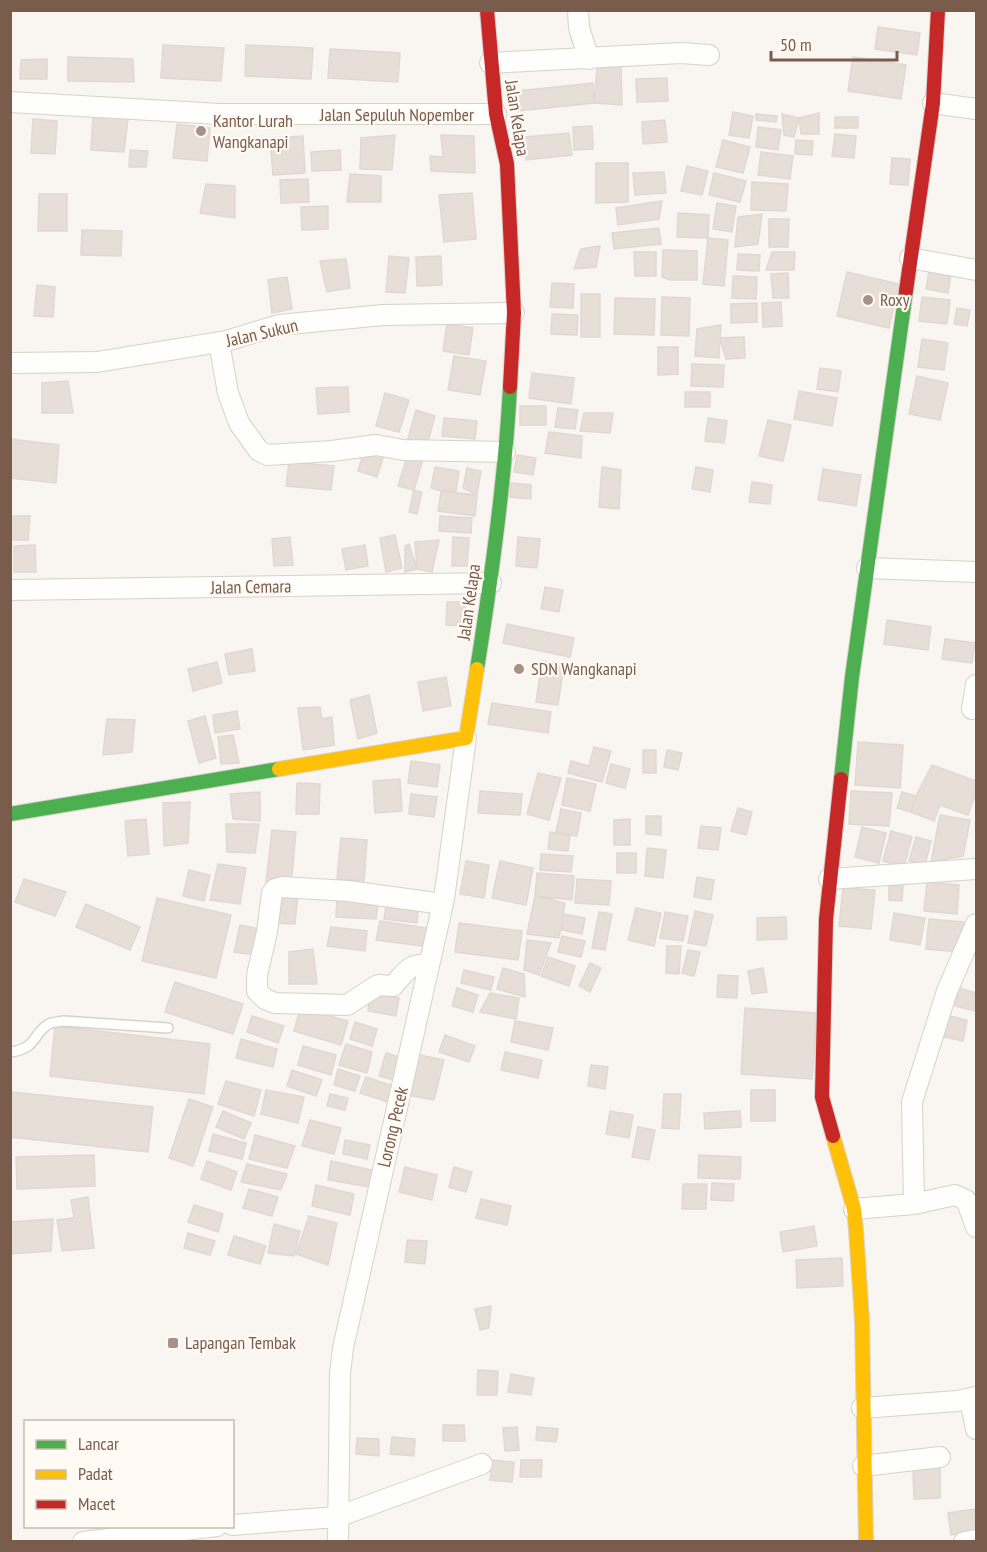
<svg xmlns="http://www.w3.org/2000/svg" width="987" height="1552" font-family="'PT Sans Narrow',sans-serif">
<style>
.building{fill:#e6ded7;stroke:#e2d8d2;stroke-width:1.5}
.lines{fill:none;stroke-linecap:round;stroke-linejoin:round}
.lane-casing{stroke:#d7d1cb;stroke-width:12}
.street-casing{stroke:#d7d1cb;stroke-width:22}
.fast-casing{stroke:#d9d2cb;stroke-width:16}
.slow-casing{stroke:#d9d2cb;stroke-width:16}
.jam-casing{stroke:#d9d2cb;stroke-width:16}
.lane{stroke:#fefefd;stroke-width:9}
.street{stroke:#fefefd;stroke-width:20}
.fast{stroke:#4caf50;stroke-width:14}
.slow{stroke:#ffc107;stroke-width:14}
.jam{stroke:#c62828;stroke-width:14}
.poi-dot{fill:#a69286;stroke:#fffaf3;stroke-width:2}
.labels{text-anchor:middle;stroke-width:4.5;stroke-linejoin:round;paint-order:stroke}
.street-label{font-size:18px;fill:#7a5c4d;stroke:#fffaf3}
.poi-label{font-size:18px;fill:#7a5c4d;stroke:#fffaf3;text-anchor:start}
</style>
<rect width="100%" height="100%" fill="#f9f5f0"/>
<path class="building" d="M878,27L920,33L917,55L875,49Z
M163,45L224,48L221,81L161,78Z
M246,45L313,48L311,79L245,76Z
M330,49L400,53L398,82L328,78Z
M68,57L133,59L134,82L68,81Z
M853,57L906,65L901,99L848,91Z
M47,59V79H20L21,60Z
M621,67L622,105L594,103L597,68Z
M667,78L668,101L637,102L636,79Z
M593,83L594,103L518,111L517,91Z
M733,112L753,116L749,138L729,135Z
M819,113V134H801L799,118Z
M756,114L777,116L776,122L756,120Z
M782,114L799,118L794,137L784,135Z
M93,117L128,119L124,152L91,150Z
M835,117H858V128H835Z
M33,119L57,121L55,154L31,153Z
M665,120L667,142L643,144L642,122Z
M177,124L210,128L207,161L173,158Z
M592,126L593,149L574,150L573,127Z
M758,127L781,130L778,150L756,147Z
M569,133L572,155L526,160L524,137Z
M835,134L856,136L854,158L832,156Z
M395,135L392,170L360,169L361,138Z
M441,135L474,136L475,173L431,171L430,156L443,157Z
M303,136L305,173L273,175L270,138Z
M723,140L750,147L743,173L716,167Z
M796,140L813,141L812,155L795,154Z
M130,150L148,151L146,167H129Z
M340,150L341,170L312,171L311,152Z
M761,152L793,156L790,179L758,175Z
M892,158L910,159L908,185L890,184Z
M596,163H628V202L596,203Z
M687,166L708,171L702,195L681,191Z
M664,172L666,193L635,195L633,173Z
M714,173L746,181L740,202L709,195Z
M350,174L381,176V202H347Z
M308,179L309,202L281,203L280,180Z
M752,182L788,184L786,211L751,210Z
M206,184L235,186V218L200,213Z
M472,193L476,239L444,242L439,195Z
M39,194H67V231H38Z
M662,201L659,219L618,225L616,208Z
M717,203L736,206L732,232L713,229Z
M328,206V229L302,230L301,207Z
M678,213L709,215L708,238L677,237Z
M762,214L758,244L735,247L738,217Z
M769,219H789L788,247H769Z
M659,228L661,244L614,249L612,233Z
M82,230L122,231L121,256L81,255Z
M708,238L728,240L724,286L703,284Z
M600,246L596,267L574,269L581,249Z
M663,250L697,251V280H670L662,277Z
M634,252H656V276H635Z
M772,252H795L794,270H766Z
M738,254L760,255L759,271L737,270Z
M389,256L409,258L405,293L386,292Z
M441,256L442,285L417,286L416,257Z
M346,259L350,288L327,292L320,261Z
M929,271L951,274L948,293L926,289Z
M847,272L899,284L889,328L837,316Z
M788,273L789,298H773L771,274Z
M733,276L757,277L756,299L732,298Z
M287,277L292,309L272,313L268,280Z
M552,283L574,284L573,308L550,307Z
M37,285L55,287L53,317L34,316Z
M581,294H600V337H581Z
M662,297L690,298L689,336L661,335Z
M922,297L950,300L947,324L919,321Z
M615,298L655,299L654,335L614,334Z
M781,302L782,326L763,327L762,303Z
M757,303V322L731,323V304Z
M957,308L970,310L967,326L954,324Z
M552,314L578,315L577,335L551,334Z
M447,324L473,328L469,355L443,351Z
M721,325L719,358L695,356L697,329Z
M744,337L745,358L726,359L720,338Z
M922,339L948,343L944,370L918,367Z
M658,347H678V374L658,375Z
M454,356L486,361L480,395L448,390Z
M692,364L724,365L723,387L691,386Z
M820,368L841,371L838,392L817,389Z
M532,373L574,378L571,404L529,398Z
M917,376L948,383L940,420L909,414Z
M68,381L73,413H42V383Z
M348,387L349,412L318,414L316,388Z
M799,391L837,398L832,426L794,419Z
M685,392H710V407H685Z
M385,393L409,400L399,432L376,426Z
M520,406H546V425H520Z
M558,408L578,410L575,429L555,427Z
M416,410L435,416L426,448L407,442Z
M584,413H613L610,433L580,431Z
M444,418L477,421L475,439L442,436Z
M708,418L727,421L724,443L705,441Z
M768,420L791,425L783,461L759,456Z
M549,432L582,436L581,458L545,453Z
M10,439L59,445L56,483L10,478Z
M365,447L385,452L377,477L358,471Z
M408,454L423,459L414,490L398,486Z
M517,455L536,458L533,475L514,472Z
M289,462L334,466L331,490L286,486Z
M435,467L459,471L456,491H441L431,488Z
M602,467L621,470L619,509L599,507Z
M696,467L713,470L710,492L692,489Z
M467,468L481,471L477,495L463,488Z
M823,469L861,475L856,506L818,500Z
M752,482L772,485L770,504L749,502Z
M511,483L531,485V499L510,497Z
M414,490L422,492L417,514L409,512Z
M441,491L477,495L475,516L438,511Z
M10,516H30L28,540H10Z
M440,516L472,518L471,533L439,531Z
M395,535L402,568L386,572L380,538Z
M290,537L293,565L274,566L272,539Z
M453,537L469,538L467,566H452Z
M518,537L540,539L537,568L516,566Z
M439,540L432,572L417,569L415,542Z
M409,544L417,569L405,572V546Z
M35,545L36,572H14V546Z
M365,545L368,566L346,570L342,549Z
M545,587L563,590L559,612L541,609Z
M447,602H466L465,626L446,625Z
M887,620L931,627L928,650L884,644Z
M507,624L574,638L570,657L503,643Z
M945,639L975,643L972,663L942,659Z
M252,649L255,671L229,675L225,654Z
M542,661L564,664L558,705L536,702Z
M217,662L222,683L193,691L188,669Z
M446,677L451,706L423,711L418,682Z
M369,695L377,733L358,739L350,700Z
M492,703L551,712L548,733L488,724Z
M320,707L322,719L332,717L334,745L303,750L298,708Z
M237,711L240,729L215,733L213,715Z
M205,716L216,758L199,763L188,721Z
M107,719L135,720L132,752L103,755Z
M233,735L239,763L221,764L218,737Z
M858,742L903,745L900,788L855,785Z
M594,747L611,751L602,782L568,773L571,761L589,766Z
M643,750H656V773H643Z
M667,750L682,753L678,770L664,767Z
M411,761L440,765L437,787L408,783Z
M611,764L630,769L625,788L606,783Z
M932,765L976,781V793L968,815L940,805L934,821L911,812L916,796Z
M538,773L561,778L549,820L527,814Z
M567,778L596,784L590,811L562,805Z
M400,779L402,811L375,813L373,781Z
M297,783L320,784L319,814H296Z
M480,791L522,794L520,815L478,813Z
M851,791L892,793L889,826L849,824Z
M260,792V821L233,819L230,794Z
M902,792L916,796L911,812L897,808Z
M411,794L437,797L434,817L409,814Z
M190,802L188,843L164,846L163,803Z
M738,808L752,812L746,835L731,831Z
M561,809L581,813L577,836L556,832Z
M940,815L970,820L963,856L931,862Z
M646,816H661V835L646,834Z
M146,819L149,854L128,856L125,821Z
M630,819V845H614V820Z
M226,824H259L255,853L227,852Z
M701,826L721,828L718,850L698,848Z
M862,827L886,833L879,863L855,857Z
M272,830L296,832L291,885L266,883Z
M891,831L912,837L904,867L883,861Z
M550,832L570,835L568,851L548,849Z
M916,837L931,841L925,865L909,861Z
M341,838L367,840L364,881L337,879Z
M647,848L666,850L663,878L645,876Z
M617,853H636V873H617Z
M541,854L573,856L571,872L540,870Z
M466,861L489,865L484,898L460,894Z
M500,861L533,868L526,905L492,898Z
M218,864L246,868L240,904L210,900Z
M189,870L210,875L204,901L183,896Z
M537,873L574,876L572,900L535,896Z
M697,877L714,880L711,900L694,897Z
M24,879L66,892L55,916L15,902Z
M577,879L611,881L609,905L575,903Z
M927,882L959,885L957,914L924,911Z
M889,886H903L902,901L889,900Z
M843,888L875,890L871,929L839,926Z
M277,891L298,893L295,924L274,923Z
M535,896L565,903L559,938L527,934Z
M337,897H379L376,919L336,917Z
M157,898L231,915L216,978L142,961Z
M387,898L419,902L417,923L384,919Z
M86,904L140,927L130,950L76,927Z
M636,908L661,913L654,946L628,940Z
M695,911L713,915L706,946L688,943Z
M599,912L612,914L605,950L592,948Z
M665,912L688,916L683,941L660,938Z
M894,913L925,918L920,945L890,940Z
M565,914L585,918L582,934L562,930Z
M786,917L787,939L757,940V918Z
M929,919L964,922L961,952L926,949Z
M380,921L434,929L429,947L376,940Z
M459,923L522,931L518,960L455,952Z
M240,925L264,930L258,955L234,952Z
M331,927L367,931L365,951L327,946Z
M562,936L585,941L581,957L558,952Z
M527,940L551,943L539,975L524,970Z
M667,946H681L679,974L666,973Z
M313,949L317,984H289V952Z
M688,950L700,952L694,976L682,973Z
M548,957L575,966L569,986L541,976Z
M590,963L601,968L590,992L579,986Z
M503,968L524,974L525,997L497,989Z
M763,968L767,992L752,994L748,971Z
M464,970L494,977L491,990L461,983Z
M718,975L738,976L737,998L717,997Z
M175,982L243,1004L233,1034L165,1012Z
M457,988L478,995L473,1012L452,1006Z
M959,988L976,993V1011L955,1006Z
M490,993L519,998L516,1019L480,1012Z
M370,994L399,998L396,1016L368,1011Z
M300,1008L348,1021L341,1045L294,1031Z
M745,1008L817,1013L812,1079L741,1074Z
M941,1014L967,1020L963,1041L936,1035Z
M252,1016L284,1026L278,1043L247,1032Z
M515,1021L553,1028L548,1050L511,1042Z
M355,1022L377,1029L372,1046L350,1039Z
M55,1026L210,1044L204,1094L50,1076Z
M445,1035L475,1046L469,1062L439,1052Z
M241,1039L277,1049L273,1067L236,1058Z
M346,1044L372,1052L367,1073L339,1065Z
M303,1046L336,1055L331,1075L298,1065Z
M505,1052L542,1060L538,1078L501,1070Z
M386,1053L400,1057L394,1080L379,1076Z
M415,1054L444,1060L434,1100L406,1095Z
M591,1065L608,1067L605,1089L588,1086Z
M338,1069L360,1076L355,1091L334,1085Z
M292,1070L322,1080L316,1096L287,1086Z
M366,1077L393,1086L388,1102L360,1093Z
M226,1081L261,1090L254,1116L218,1104Z
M266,1090L304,1097L298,1123L261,1114Z
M751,1090H775V1121H751Z
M12,1092L153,1107L148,1152L10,1137Z
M330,1094L348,1098L345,1110L327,1106Z
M664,1094H681L679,1129L662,1128Z
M189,1099L213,1107L193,1166L169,1158Z
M223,1111L251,1123L244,1139L216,1127Z
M610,1111L633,1115L629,1138L606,1134Z
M740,1111L741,1127L705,1129L704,1113Z
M310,1120L341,1128L334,1154L302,1146Z
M638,1127L655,1130L649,1160L632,1157Z
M213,1134L246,1143L242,1159L209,1151Z
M255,1135L295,1146L287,1168L249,1159Z
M345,1140L370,1145L367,1159L343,1154Z
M94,1155L95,1186L17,1189L16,1157Z
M699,1155L741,1157L740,1179L698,1178Z
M207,1161L237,1172L231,1190L201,1179Z
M331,1161L372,1170L369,1187L328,1180Z
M247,1164L287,1174L281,1190L241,1182Z
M405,1167L437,1175L432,1200L399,1192Z
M454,1167L472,1172L466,1192L449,1187Z
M712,1183L734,1184L733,1201L711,1200Z
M683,1184H707L706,1209H682Z
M316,1185L354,1194L350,1215L312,1206Z
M249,1189L278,1197L272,1216L243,1208Z
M88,1197L94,1248L62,1251L57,1220L74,1218L71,1200Z
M481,1199L511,1206L507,1225L476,1218Z
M194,1205L223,1214L218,1232L188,1222Z
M309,1216L337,1223L328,1265L296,1254Z
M53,1219L51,1251L10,1254V1222Z
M274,1224L300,1231L294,1256L268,1253Z
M814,1226L817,1246L783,1252L780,1232Z
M188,1233L215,1241L210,1255L184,1248Z
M234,1236L266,1246L260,1264L228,1255Z
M407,1240L427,1241L425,1264L405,1262Z
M842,1258L843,1286L797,1288L796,1260Z
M491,1306L489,1328L480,1330L475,1309Z
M478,1370L498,1371L497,1395H477Z
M511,1374L534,1378L531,1395L508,1392Z
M443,1425H464L465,1441H443Z
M517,1427L519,1450L505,1451L503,1428Z
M537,1427L558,1429L556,1442L536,1440Z
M392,1437L415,1439L414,1456L390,1454Z
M357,1438L379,1439V1456L356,1454Z
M492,1460L514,1462L512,1482L490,1480Z
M521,1460H542L541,1477H520Z
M913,1467H940V1498L914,1499Z
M975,1509L976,1531L951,1535L948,1513Z"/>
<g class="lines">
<defs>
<path id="lane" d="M10,1052C38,1049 33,1032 49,1024C53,1022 59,1022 63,1021L168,1028"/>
<path id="street" d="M578,10L579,28L589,59
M490,63L681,53L709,55
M10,102L220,114H496
M933,103L976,109
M910,258L976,270
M219,342L228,393L239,423L259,451L268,455L332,451L376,445L403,450L505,452
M10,363L97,362L226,341L279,325L383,315L514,313
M867,568L976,572
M10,590L491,583
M972,709L976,685
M829,879L976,869
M429,965C408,963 406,972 393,986L378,985L347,1005L275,1003L265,999L257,991V975L267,932L272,893L275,889L282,887L348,891L443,904
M914,1204L912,1102L947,991L976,924
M854,1209L914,1204L955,1195L966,1200L976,1227
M970,1399L976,1429
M862,1408L957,1401L976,1397
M863,1466L940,1457
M232,1525L337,1517L482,1464
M83,1542L217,1526
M338,1542L340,1374L343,1348L444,899L466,738
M964,1542L976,1540"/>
<path id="fast" d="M477,669C492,575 505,482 510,387
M841,779L852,677L906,291
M10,814L279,769"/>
<path id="slow" d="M279,769L466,738L477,669
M833,1136L854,1209L856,1230L862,1320L866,1542"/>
<path id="jam" d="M487,10L496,114L507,164L514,313L510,387
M906,291L933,103L938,10
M833,1136L822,1097L826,919L841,779"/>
</defs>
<use href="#lane" class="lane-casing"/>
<use href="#street" class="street-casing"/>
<use href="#fast" class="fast-casing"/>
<use href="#slow" class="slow-casing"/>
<use href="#jam" class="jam-casing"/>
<use href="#lane" class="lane"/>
<use href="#street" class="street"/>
<use href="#fast" class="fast"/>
<use href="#slow" class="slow"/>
<use href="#jam" class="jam"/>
</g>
<g class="poi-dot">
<circle cx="201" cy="131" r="6"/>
<circle cx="868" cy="300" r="6"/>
<circle cx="519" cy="669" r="6"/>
<rect x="167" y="1337" width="12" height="12" rx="3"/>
</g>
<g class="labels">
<g class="street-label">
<text x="397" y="121">Jalan Sepuluh Nopember</text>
<text transform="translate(517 118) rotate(81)" y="6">Jalan Kelapa</text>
<text transform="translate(262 333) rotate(-13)" y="6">Jalan Sukun</text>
<text transform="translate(251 587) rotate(-1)" y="6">Jalan Cemara</text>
<text transform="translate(469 602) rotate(-82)" y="6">Jalan Kelapa</text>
<text transform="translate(393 1127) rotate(-77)" y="6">Lorong Pecek</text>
</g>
<g class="poi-label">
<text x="213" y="127">Kantor Lurah<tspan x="213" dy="21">Wangkanapi</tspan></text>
<text x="880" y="306">Roxy</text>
<text x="531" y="675">SDN Wangkanapi</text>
<text x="185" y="1349">Lapangan Tembak</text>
</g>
</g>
<rect width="987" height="1552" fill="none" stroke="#7a5c4d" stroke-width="24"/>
<rect x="24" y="1420" width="210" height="108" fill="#fffaf3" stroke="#cabbb1" stroke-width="1.5"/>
<rect x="36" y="1440" width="30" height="9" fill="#4caf50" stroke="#cabbb1" stroke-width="1.5"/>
<text x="78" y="1450" font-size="18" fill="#7a5c4d">Lancar</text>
<rect x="36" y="1470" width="30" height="9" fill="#ffc107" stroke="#cabbb1" stroke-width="1.5"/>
<text x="78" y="1480" font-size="18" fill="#7a5c4d">Padat</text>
<rect x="36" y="1500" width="30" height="9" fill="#c62828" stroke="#cabbb1" stroke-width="1.5"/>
<text x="78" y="1510" font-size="18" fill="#7a5c4d">Macet</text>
<path d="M771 51v9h126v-9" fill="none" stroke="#7a5c4d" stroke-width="3"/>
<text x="780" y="51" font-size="18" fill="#7a5c4d" stroke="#fffaf3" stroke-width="4.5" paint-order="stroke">50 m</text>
</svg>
